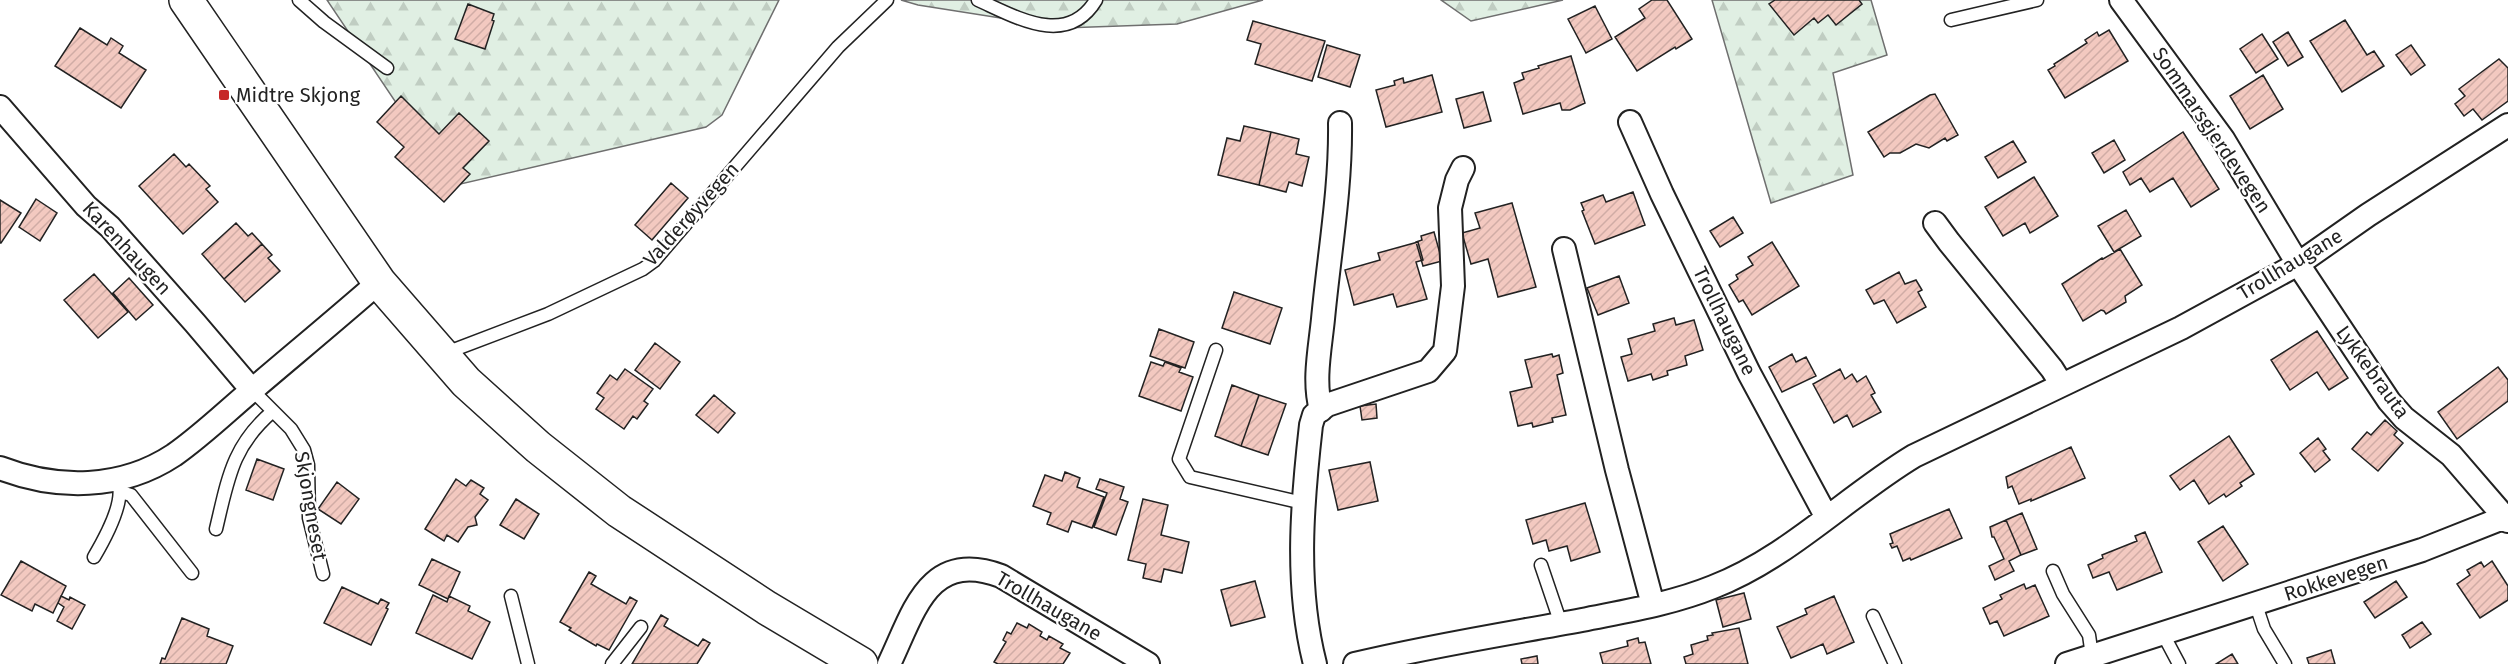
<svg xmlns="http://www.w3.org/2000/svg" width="2508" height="664" font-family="'Fira Sans',sans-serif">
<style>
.forest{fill:url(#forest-firs);stroke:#6f6f6f;stroke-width:1.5}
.building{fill:url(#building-hatch);stroke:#222;stroke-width:1.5}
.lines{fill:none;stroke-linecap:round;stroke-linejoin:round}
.service-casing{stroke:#222;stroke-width:15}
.minor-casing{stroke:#222;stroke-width:26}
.secondary-casing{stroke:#222;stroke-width:36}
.service{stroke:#fff;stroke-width:12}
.minor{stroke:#fff;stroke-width:22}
.secondary{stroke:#fff;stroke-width:33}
.poi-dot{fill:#c62828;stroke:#fff;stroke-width:2}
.labels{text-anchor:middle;stroke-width:4.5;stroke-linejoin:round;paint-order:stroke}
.poi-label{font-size:20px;fill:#222;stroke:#fff;text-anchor:start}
.street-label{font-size:20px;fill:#222;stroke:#fff}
</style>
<defs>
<pattern id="forest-firs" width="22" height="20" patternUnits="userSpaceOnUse" patternTransform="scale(1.5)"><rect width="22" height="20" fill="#e0efe3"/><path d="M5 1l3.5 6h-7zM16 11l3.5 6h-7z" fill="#c0cdc2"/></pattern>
<pattern id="building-hatch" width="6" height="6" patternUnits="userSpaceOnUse" patternTransform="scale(1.5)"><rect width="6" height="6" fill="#f3c9c0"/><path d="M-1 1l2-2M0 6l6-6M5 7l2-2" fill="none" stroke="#d0aca5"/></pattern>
</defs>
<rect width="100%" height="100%" fill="#fff"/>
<path class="forest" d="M327,0H779L722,115L706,127L452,186Z
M901,0H1263L1177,24L1063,28L918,5Z
M1441,0H1563L1471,21Z
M1712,0H1871L1887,55L1833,73L1853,175L1771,203Z"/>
<path class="building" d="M1652,0H1667L1692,39L1676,49L1675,47L1637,71L1615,37L1645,18L1639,9Z
M1775,0H1859L1862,4L1836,25L1828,15L1818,23L1814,18L1794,35L1769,4Z
M468,4L494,14L492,20L494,21L485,49L455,39Z
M1595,6L1612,39L1586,53L1568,19Z
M2345,20L2367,55L2374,51L2384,66L2342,92L2310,41Z
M1253,21L1325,41L1312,81L1255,64L1261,44L1247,40Z
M80,28L107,45L111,38L123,46L119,53L146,70L121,108L55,66Z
M2109,30L2128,61L2065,98L2048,70L2055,66L2054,64L2087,43L2085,40L2097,32L2099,36Z
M2288,32L2303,57L2288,66L2273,42Z
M2262,34L2278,59L2256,73L2240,49Z
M1327,45L1360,55L1350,87L1318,77Z
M2411,45L2425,65L2411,75L2396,55Z
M1571,56L1585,103L1570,110H1562L1560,103L1523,114L1514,83L1524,79L1522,73L1539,68L1538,66Z
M2499,59L2508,68V101L2482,120L2473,109L2464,116L2455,104L2465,96L2459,89Z
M1432,75L1442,112L1386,127L1376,90L1395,85L1394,81L1403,78L1404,83Z
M2263,75L2283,109L2250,129L2230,96Z
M1483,92L1491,121L1464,128L1456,99Z
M1935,94L1958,135L1947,141L1945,138L1929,148L1916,144L1900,153H1890L1884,157L1868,132L1930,95Z
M401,96L439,134L459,113L489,141L463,168L470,174L444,202L395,157L404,147L377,122Z
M1244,126L1271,132L1259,185L1218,175L1227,138L1240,141Z
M1271,132L1299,139L1296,154L1309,157L1302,186L1289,182L1286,192L1259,185Z
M2183,132L2219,189L2191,207L2173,178L2150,192L2141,178L2130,185L2123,172Z
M2114,140L2125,160L2104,173L2092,153Z
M2013,141L2026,162L1998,178L1985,157Z
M174,154L186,167L189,164L210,186L206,189L218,202L183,234L139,186Z
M2034,177L2058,216L2030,233L2025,223L2003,236L1985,207Z
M671,183L688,198L652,240L635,225Z
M1633,192L1645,225L1595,244L1582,211L1584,210L1581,203L1603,195L1606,202Z
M36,199L57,213L40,241L19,227Z
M0,200L21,213L1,243H0Z
M1512,203L1536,287L1498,297L1488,259L1471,264L1462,233L1480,228L1475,213Z
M2126,210L2141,236L2114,252L2098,226Z
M1733,217L1743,233L1720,247L1710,231Z
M236,223L248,236L252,233L262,244L224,279L202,254Z
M1434,232L1442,261L1423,266L1416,242L1422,240L1421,236Z
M1418,242L1423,260L1416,262L1427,299L1397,307L1393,294L1354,305L1345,270L1380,260L1378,253Z
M1772,242L1799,286L1752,315L1743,300L1739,302L1729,285L1738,279L1736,275L1753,265L1748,257Z
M262,244L272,255L268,258L280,271L245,302L224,279Z
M2120,249L2142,285L2125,296L2126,302L2106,314L2104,311L2101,310L2083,321L2062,284L2102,258L2103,259Z
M1899,272L1905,284L1916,280L1922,290L1918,292L1926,307L1897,323L1884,300L1874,304L1866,290Z
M94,274L128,312L98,338L64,300Z
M1619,276L1629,303L1598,315L1587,288Z
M129,278L153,305L136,320L113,293Z
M1234,292L1282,308L1270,344L1222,328Z
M1674,318L1676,325L1694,320L1703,350L1685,356L1687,365L1667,371L1668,375L1653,380L1651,374L1628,381L1621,357L1632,354L1628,339L1655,331L1653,324Z
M1159,329L1194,342L1185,368L1150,356Z
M2317,331L2348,378L2329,390L2317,372L2290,390L2271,360Z
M655,343L680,362L660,389L635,370Z
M1552,354L1553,357L1559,355L1563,373L1557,375L1566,415L1552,418L1553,422L1533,427L1532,423L1518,426L1510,392L1532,387L1525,360Z
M1792,354L1796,362L1806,357L1816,376L1782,392L1769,367Z
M1151,362L1163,366L1165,362L1181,368L1179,372L1193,377L1181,411L1139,396Z
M2498,367L2508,380V401L2457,439L2438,412Z
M625,369L653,389L644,401L648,404L637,419L633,416L624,429L596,409L604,398L597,393L610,375L617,380Z
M1840,369L1845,379L1852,374L1857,382L1866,376L1875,393L1871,395L1881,412L1853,427L1847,415L1834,423L1813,384Z
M1232,385L1259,395L1241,446L1215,436Z
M714,395L735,413L718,433L696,415Z
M1259,395L1286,404L1268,455L1241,446Z
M1376,404L1377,418L1362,420L1360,406Z
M2385,420L2397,431L2394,435L2403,443L2378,471L2352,449L2367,432L2371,435Z
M2229,436L2254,474L2240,483L2242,486L2226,497L2224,494L2209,504L2194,480L2180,490L2170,476Z
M2318,438L2326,449L2323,451L2330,460L2315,472L2300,453Z
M2071,447L2085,478L2031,501V499L2019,504L2012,486L2008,488L2006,477Z
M257,459L284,469L273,500L246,490Z
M1370,462L1378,501L1338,510L1329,470Z
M1065,472L1080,478L1077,487L1104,497L1092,528L1072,521L1068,532L1047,524L1051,513L1033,506L1045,475L1062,481Z
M456,479L466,486L471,480L484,488L480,494L488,500L475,517L477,525L468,527L458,542L447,535L444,541L425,529Z
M1100,479L1124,487L1120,499L1128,502L1116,535L1094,527L1107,493L1096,489Z
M337,482L359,499L341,524L318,509Z
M516,499L539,514L524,539L500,525Z
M1143,499L1168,505L1161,535L1189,542L1182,573L1164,569L1161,582L1143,578L1146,564L1128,560Z
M1585,503L1600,552L1571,561L1567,546L1549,551L1546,540L1533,544L1526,520Z
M1949,509L1962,538L1911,560L1910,558L1903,561L1897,546L1892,548L1890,544L1893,543L1890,534Z
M2022,513L2037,549L2021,555L2006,520Z
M2006,520L2021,555L2009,561L2014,571L1995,580L1989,566L2004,559L1994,537H1992L1990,527Z
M2223,526L2248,564L2223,581L2198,542Z
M2145,532L2162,572L2117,590L2109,572L2093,578L2088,565L2103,558L2102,555L2137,541L2135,536Z
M432,559L460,572L448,599L419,585Z
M21,561L66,586L53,613L35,604L32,611L1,595Z
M2492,561L2508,586V600L2480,618L2457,584L2470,575L2467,570L2481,562L2484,567Z
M589,572L596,576L591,584L626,604L630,597L637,601L609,650L597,644L596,646L569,630L571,628L560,622Z
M1255,581L1265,617L1231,626L1221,590Z
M2396,581L2407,597L2375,618L2364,602Z
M2024,584L2026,589L2035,585L2049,616L2004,636L1997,621L1990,624L1983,608L2002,599L2000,595Z
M342,587L378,604L381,599L389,603L386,608L388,609L371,645L324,623Z
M1744,593L1751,619L1723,627L1716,600Z
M433,595L447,602L449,596L470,606L468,611L490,622L472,659L416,633Z
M61,596L69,600L70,597L85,605L72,629L57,621L64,607L58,603Z
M1834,596L1854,642L1827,654L1823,644L1791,658L1777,627L1807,614L1805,609Z
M661,615L668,619L664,626L698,646L703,639L710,643L697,664H632Z
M182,618L209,629L207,636L233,646L226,664H160L162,658L165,659Z
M2422,622L2431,634L2410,648L2402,635Z
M1017,623L1027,628L1029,624L1042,632L1040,636L1047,640L1049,636L1063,644L1060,648L1070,653L1063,664H998L994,662L1006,642L1003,640L1007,632L1011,634Z
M1739,628L1748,664H1686L1684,657L1693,654L1691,645L1708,640L1707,636L1713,635L1712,633Z
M1638,638L1639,643L1645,642L1651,664H1603L1600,653L1628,646L1627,641Z
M2331,650L2335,664H2309L2307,658Z
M2232,654L2238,664H2216Z
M1537,656L1538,664H1522L1521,659Z"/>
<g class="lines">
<defs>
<path id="service" d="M299,0L324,22L387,68
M978,0C1016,17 1067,48 1096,0
M1951,20L2037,0
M1216,350L1179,459L1190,477L1303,503
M443,354L548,314L643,269L654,261L838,47L887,0
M252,390L291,429L304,450L308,465L309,518L323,574
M121,492L131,495L192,573
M216,529C228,479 232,446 273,411
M94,557C104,540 123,505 119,486
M1541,565L1561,624
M2053,571L2063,594L2089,635L2092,656
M511,596L528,664
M2256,605L2264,629L2285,664
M1873,616L1895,664
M2163,634L2179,664
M612,664L641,627"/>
<path id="minor" d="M2121,0L2223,139L2298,264L2389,401L2404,418L2451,455L2508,521
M0,107L86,206L110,227L195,323L252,390
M1630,122L1662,194L1749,373L1826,516
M1935,223L1949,242L2052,369L2062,385
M1564,249L1617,470L1653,605
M1321,410C1313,381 1320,349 1323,319C1329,255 1341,188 1340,123
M0,468C57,490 121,490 174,455C204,434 230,408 258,385C298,351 339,317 379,282
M889,664C914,612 928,549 1001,576L1148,664
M1315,664C1295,586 1302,504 1311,425L1314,415L1327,405L1428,371L1445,351L1453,286L1450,208L1457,180L1463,168
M1355,664C1429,646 1506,634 1582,620C1626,611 1671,604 1713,587C1788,558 1846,497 1914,456L2181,328L2298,264L2368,215L2508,125
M2067,664L2422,550L2508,516"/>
<path id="secondary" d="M186,0L379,282L466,382L538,447L619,511L767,608L861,664"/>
</defs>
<use href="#service" class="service-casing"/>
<use href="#minor" class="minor-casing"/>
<use href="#secondary" class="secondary-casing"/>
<use href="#service" class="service"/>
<use href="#minor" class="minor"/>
<use href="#secondary" class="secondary"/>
</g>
<rect class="poi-dot" x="218" y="89" width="12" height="12" rx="3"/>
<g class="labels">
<g class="poi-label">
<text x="236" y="102">Midtre Skjong</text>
</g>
<g class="street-label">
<text transform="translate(2212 130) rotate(56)" y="7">Sommarsgjerdevegen</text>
<text transform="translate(691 214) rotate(-48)" y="7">Valderøyvegen</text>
<text transform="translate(127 248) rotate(47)" y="7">Karenhaugen</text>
<text transform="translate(2290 264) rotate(-31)" y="7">Trollhaugane</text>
<text transform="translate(1725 321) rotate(64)" y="7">Trollhaugane</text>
<text transform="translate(2373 372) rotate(54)" y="7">Lykkebrauta</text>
<text transform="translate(311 506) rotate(80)" y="7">Skjongneset</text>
<text transform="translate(2336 578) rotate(-18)" y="7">Rokkevegen</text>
<text transform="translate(1049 606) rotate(30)" y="7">Trollhaugane</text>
</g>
</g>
</svg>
